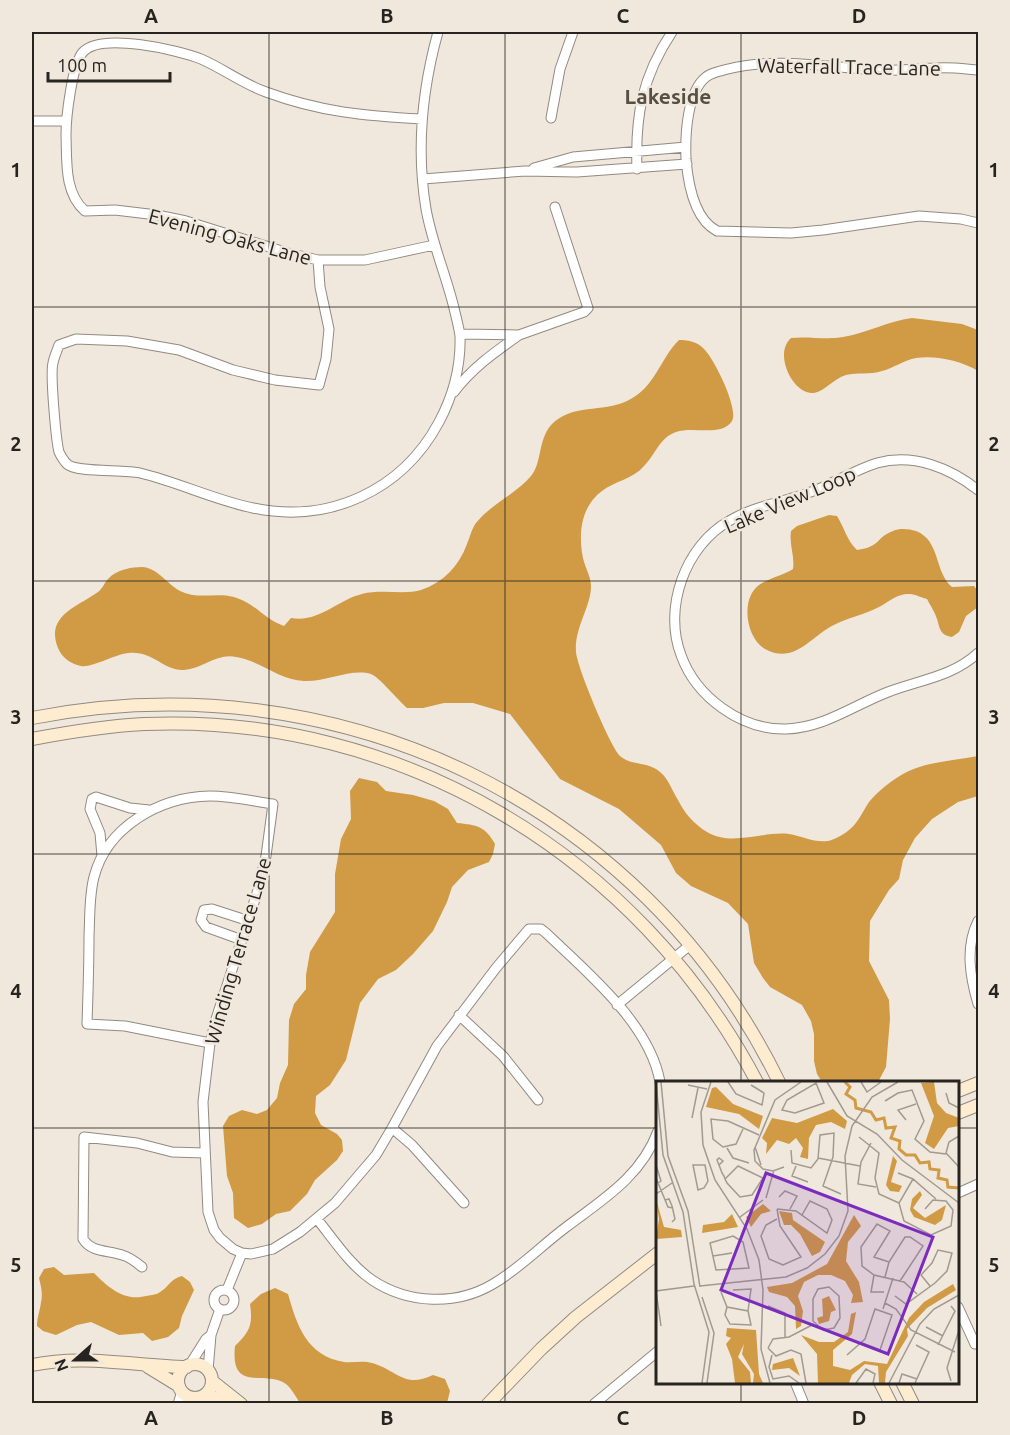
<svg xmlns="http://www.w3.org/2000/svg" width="1010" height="1435" font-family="Ubuntu,sans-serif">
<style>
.water{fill:#d19a44}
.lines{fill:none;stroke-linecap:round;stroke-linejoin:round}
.street-casing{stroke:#928a80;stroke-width:11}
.secondary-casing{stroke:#928a80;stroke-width:14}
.street{stroke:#fff;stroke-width:9}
.secondary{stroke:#feecd1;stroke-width:12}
.grid{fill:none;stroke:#272420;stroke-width:1.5;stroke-opacity:0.55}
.labels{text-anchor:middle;stroke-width:5;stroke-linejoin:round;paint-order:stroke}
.street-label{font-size:20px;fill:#272420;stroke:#f0e8dc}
.neighbourhood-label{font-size:21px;font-weight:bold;fill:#564f46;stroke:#f0e8dc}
.inset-river{fill:none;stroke:#d19a44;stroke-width:3}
.inset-road{fill:none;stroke:#a09a91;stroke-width:1.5}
.view{fill:#7b2cbf;fill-opacity:0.15;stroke:#7b2cbf;stroke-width:3}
.inset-edge{fill:none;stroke:#272420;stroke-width:3}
.neatline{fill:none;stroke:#272420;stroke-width:2}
.grid-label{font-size:20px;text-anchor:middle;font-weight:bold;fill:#272420}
</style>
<rect width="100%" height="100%" fill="#f0e8dc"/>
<path class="water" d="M912,318L962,324L978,330V371C962,361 936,355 916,358C904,360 894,368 882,371C870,375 857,372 846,375C833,379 825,391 814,393C795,395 778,362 786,345C787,342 789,340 791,338C808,336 827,340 843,337C867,333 888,321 912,318Z
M679,340C689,340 698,342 705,350C715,361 739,409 732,421C722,437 693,426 676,432C659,438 656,454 644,466C633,479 615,481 602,491C581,506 578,534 583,558C585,567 591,577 591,586C591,607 574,628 576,652C577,667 610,746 620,756C630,765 644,762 656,769C668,776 671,789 678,800C685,814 694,824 707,832C732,847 762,831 789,834C802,836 814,843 828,841C833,840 845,834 849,830C858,823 863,811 869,802C878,791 891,781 903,774C926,761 954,761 978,756V796L958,802L932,819L915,838L903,860L899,879L889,890L870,921L869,961L889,1000L890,1019L886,1067L878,1082H822L817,1074L814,1061V1034L811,1021L802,1005L770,987L763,978L754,963L748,924L728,903L691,886L676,873L661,845L619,809L560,779L510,714L473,703H444L423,708H407C399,701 378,676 371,674C351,668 327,682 304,681C279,680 261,661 236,657C217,653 202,669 184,670C163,671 154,651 129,653C115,654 92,668 81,666C71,664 62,658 58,648C45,616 77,607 98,592C103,588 104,583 109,578C116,570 132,567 142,567C158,568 167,584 180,591C198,600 216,592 234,597C257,604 263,619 284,626L291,618C319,623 337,600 362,594C381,589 406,595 421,590C444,582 459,566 467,544C470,537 472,528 476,523C491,504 516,494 531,476C542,463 538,440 551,425C572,403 602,413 627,401C656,387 659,360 679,340Z
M829,515L837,516C845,529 846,539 857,550C881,547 876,537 893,531C900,528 909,529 916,531C941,541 934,572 952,587L974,586L978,591V607L966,616L959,632L952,637C940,635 940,629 937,619C935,612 930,605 927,599C922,598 915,594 910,594C899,593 889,601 881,606C865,615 845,618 830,627C808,640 793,664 765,649C746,638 740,599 759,585C769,578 782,576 793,569C795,556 789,545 791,531L797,526Z
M359,778L377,782L386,791L413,795L434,801L448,809L457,823C477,825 485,826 495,844L493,854L489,862L468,870L452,887L447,902L433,931L413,954L396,970L378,979L360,1003L346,1060L330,1085L316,1096L315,1113L321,1125L337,1134L342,1140L343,1151L337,1160L315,1180L307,1194L290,1211L276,1214L262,1224L248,1228L234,1218L233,1193L227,1176L223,1126L229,1116L242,1110L257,1114L267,1110L277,1098L280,1083L288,1065L289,1020L294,1004L306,989V975L310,952L335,912V874L341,839L351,819L350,791Z
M54,1267L64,1275L94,1273C108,1287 124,1302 146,1296C150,1295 157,1295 160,1292C170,1286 169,1280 182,1276L190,1282L194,1290L182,1316L179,1328L168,1337L152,1341L143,1333L119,1335L91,1322L77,1325L56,1335L43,1331L37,1326C37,1317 40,1311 41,1302C43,1294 41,1286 39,1278L44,1269Z
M275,1288L288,1294C297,1326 307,1356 344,1362C353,1363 363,1360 372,1363C397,1370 404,1389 433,1375L445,1379L450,1391L447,1403H300C296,1397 292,1389 286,1384C265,1369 230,1394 235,1346C250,1331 253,1325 250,1304L261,1294Z"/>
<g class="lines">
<defs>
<path id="street" d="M978,70C965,69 951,67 937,68C921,68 904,71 887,70C834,69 780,56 728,69C721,71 712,72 706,77C687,92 685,135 686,159C688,183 694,219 717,231L791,233L823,230L919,216L961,219L978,223
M551,118L560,69L573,32
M422,119C365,116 320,112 266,92C243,84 224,69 201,59C179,50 101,32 83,52C72,64 66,118 66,135C67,161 64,193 85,211L115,210L157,215L186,221L288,253L318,260H365L434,245
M32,121H66
M534,168L573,157L686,147
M637,169C635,116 642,77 672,32
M423,179L525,171L577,172L687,164
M318,260L320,287L329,329L326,359L319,385L275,380L233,370L179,350L127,341L76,339L59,345C57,351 54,357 53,363C50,374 56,440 59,452C61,456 64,461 67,464C76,473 124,469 140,473C178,482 214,500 253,508C329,524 402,491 439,422C453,396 461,365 460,336C459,327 456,317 454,308C446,275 432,243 426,209C416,149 422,90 438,32
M460,334L519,335L584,312L588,308L555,207
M454,392C472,368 495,352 519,335
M978,490C950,468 914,453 877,463C858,469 841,479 823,487C793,501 757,504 729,521C685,546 663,608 681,655C696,697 741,730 786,729C824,728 854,705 888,692C919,680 952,677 978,653
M102,856L100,833L90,809L92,799L96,797L130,808L149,810
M978,921C965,947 970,977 978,1004
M242,940L206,927L201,920L204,910L212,909L249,921
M617,1005L690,945
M459,1015L503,1056L538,1100
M210,1043L125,1026L87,1024C88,995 89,965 89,936C90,917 89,896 94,877C107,827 159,797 210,796C231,796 252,801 273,804L266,856L258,890L216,1019L210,1043L203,1102L208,1212L214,1230L220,1238L233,1249L242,1253L251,1254L273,1249L300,1232L335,1203L376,1155L392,1128L437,1046L496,968L529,929H541L546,933C587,972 650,1024 660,1082
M392,1128L412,1145L464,1203
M958,1193L978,1184
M317,1219C334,1240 350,1265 372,1280C408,1304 456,1306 493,1284C519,1269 541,1246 565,1228C602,1200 641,1177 658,1131
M142,1267C136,1262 130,1257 122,1255C108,1250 92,1253 83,1239L84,1137L137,1143L172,1152L204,1153
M214 1300a10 10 0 1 1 20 0a10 10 0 1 1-20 0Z
M227,1290L242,1253
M958,1307L975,1344
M189,1366L206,1339L211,1335
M208,1370L211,1335L220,1309
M795,1382L804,1404
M178,1404L182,1391
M197,1404L201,1397
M594,1404L658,1351"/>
<path id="secondary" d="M32,718C336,658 642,802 779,1082
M32,739C69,732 106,726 144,724C401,713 638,856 757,1082
M958,1091L978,1083
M958,1113L978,1105
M178 1381a17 17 0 1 1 34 0a17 17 0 1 1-34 0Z
M32,1365C84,1354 135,1366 187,1367
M148,1367L179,1386
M212,1381L241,1404
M880,1382L891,1404
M902,1382L913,1404
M205,1395L233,1404
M488,1404L541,1349L576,1317L658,1253"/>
</defs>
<use href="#street" class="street-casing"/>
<use href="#secondary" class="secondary-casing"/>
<use href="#street" class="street"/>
<use href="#secondary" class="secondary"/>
</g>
<path class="grid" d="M269,32V1404M505,32V1404M741,32V1082M32,307H978M32,581H978M32,854H978M32,1128H658M958,1128H978M741,1382V1404"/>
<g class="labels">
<g class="street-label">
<text transform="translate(849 67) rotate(1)" y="7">Waterfall Trace Lane</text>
<text transform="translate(230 237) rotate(15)" y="7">Evening Oaks Lane</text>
<text transform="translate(790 500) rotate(-23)" y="7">Lake View Loop</text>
<text transform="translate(238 951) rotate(-74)" y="7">Winding Terrace Lane</text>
</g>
<g class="neighbourhood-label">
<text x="668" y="104">Lakeside</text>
</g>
</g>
<g transform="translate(656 1081)">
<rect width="303" height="303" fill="#f0e8dc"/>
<path d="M278,1L281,22L290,32L303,37V45L292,47L278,68L269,62L278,35L265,2ZM60,6L77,23L107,35L103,48L83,33L50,26L56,7ZM177,28L191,40L189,48L175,41L160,44L153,57L152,78L144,76L147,67L140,57L133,63L121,59L110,73L111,62L106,57L116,37L141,42ZM237,75L241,80L235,101L246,105L243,111L234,110L230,104ZM264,110L266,114L257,127L269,137L290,124L286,139L279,144L258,136L254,129L256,118ZM0,118L8,146L25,149L26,156L0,158L3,138ZM107,123L115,130L105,133L95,146L90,136ZM123,130L136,132L137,139L169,161L164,171L156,175L144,153L135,144H128ZM76,133L82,146L46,152L47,144L68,141ZM198,134L205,145L192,161L190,180L203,201L207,221L195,222L197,214L189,200L175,194H162L148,201L142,215L147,230L145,245L140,248L139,225L131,216L113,211L111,206L136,202L171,183ZM297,203L300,209L271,227L251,248L252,255L230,291L229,302H223L222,285L209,283L196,294L193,302H162L161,273L145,254L163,261H178L192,251L195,233L200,231L196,253L177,269V285L194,289L208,280L231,283L253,237L268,221ZM173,215L180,229L175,231L173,240L163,243L161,237L167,235L166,218ZM71,247L100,249L103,293L107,302H97L98,293L86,273L88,263L82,276L94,291L95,302H79L76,278L70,263L75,257L70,255ZM137,277L144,295L133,287L116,289L117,283Z" fill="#d19a44"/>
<path class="inset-river" d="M189,1L194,6L190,13L199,19L200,27L215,31L220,39L228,37L230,47L239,46L235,57L244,60L243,68L250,74H259L264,82L273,81L274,88L283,89L282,97L291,99L292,106L303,107"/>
<path class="inset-road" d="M5,1L12,75L32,130L44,206M55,1L45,31L47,64L59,99L91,148L103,179L107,209L105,268L114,302M72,1L80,13L106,24L108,12L95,4M171,1L191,35L221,53L246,79L303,122M205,1L211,11L225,1M0,2L7,74L27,131L38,203L53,251L46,302M160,2L168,22L139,32L126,29L131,19ZM32,4L51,8M290,12L293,22L303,27M229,20L242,12L256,9L268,40L259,58L274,71L290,73M36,37L42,7M250,39L242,29L260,23M87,48L80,63L67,66L57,58L55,38L72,40L103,54M303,55L293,61L290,72L303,86M203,56L223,72L219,97L223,113L243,122M215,62L205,81L202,103L220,106M99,66L105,84M71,67L77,77L93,82M135,69L136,82L155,87L162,78L164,54L178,52L177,76L167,105L185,113M162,77L204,85M0,84L5,100L2,102M37,84H49L52,100L48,107L42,109ZM63,84L67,80L63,77L61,79L63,84L66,92L68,95L69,98L71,102L84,116L96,114L107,97L82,85L69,98M140,85L136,95L152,101M128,86L117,90L107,88L99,80L98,69L119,19L145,1M242,92L257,98L280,118M0,97L12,126L17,127M257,98L243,122L248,140L275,154L295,145L297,129L290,120L277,119L269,128M0,113L16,102M123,116L129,110L141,115L134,128M110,117L118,89M9,119L13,118L16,125L19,138L16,141M121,128L124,145L145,176L127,184L113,178L105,155L110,144L121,138M121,128L140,130L171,152L176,139L171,128L154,120L146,134M84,136L107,119M77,155L87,161L93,187L60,189L54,162ZM57,175L76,172L69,173M233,181L218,176L234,150L221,143L205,166L206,185L218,194L248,201L261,213M218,194L215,211H228M229,196L233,181L249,156H254L267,165L244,200M44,205L130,196L151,187L169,173L183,155L192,130L189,75L196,45L216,16L242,1M173,206L183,215L184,237L178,247L167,249L157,240V218L162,208ZM77,209L95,208L92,230M65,211L71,226L92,230L95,244L74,243L69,234L71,226M239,215L250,223L279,202L291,190L296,172L282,169L276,182L265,194L274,205M46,216L58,252L51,302M229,222L240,228L255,249L299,271M112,225L129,232V257M227,228L237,197M5,245L0,210L38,205M270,246L287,255M282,264L299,230L295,225M112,267L120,275L135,269L145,273L150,302M112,267L117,258L133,256L158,243M116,274L113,286L117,298L133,295L143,302M191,274L209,258L219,228L236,234L224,269L206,262M295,300L291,287L303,249M200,302L210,288L219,293L217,302M233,302L264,243L278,228L303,214M243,302L246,293L261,298M259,302L273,271L260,264"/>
<path class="view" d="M110,92L277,156L232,273L65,209Z"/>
<rect width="303" height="303" class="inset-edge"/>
</g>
<rect width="1010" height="1435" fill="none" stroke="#f0e8dc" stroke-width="66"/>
<g transform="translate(75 1360) rotate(249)" stroke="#f0e8dc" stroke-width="4.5" paint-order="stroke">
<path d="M0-4.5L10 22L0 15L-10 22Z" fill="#272420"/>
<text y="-9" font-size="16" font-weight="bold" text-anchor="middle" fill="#272420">N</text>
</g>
<path d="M48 72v9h122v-9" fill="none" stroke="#272420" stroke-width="3"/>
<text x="57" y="72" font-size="18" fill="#272420" stroke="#f0e8dc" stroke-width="4.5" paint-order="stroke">100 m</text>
<rect x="33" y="33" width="944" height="1369" class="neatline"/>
<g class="grid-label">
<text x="151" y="23">A</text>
<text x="387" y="23">B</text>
<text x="623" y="23">C</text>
<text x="859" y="23">D</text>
<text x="16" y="177">1</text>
<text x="994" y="177">1</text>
<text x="16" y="451">2</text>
<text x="994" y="451">2</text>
<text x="16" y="724">3</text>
<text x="994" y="724">3</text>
<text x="16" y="998">4</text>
<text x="994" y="998">4</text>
<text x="16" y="1272">5</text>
<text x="994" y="1272">5</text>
<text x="151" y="1425">A</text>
<text x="387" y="1425">B</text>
<text x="623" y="1425">C</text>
<text x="859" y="1425">D</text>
</g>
</svg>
